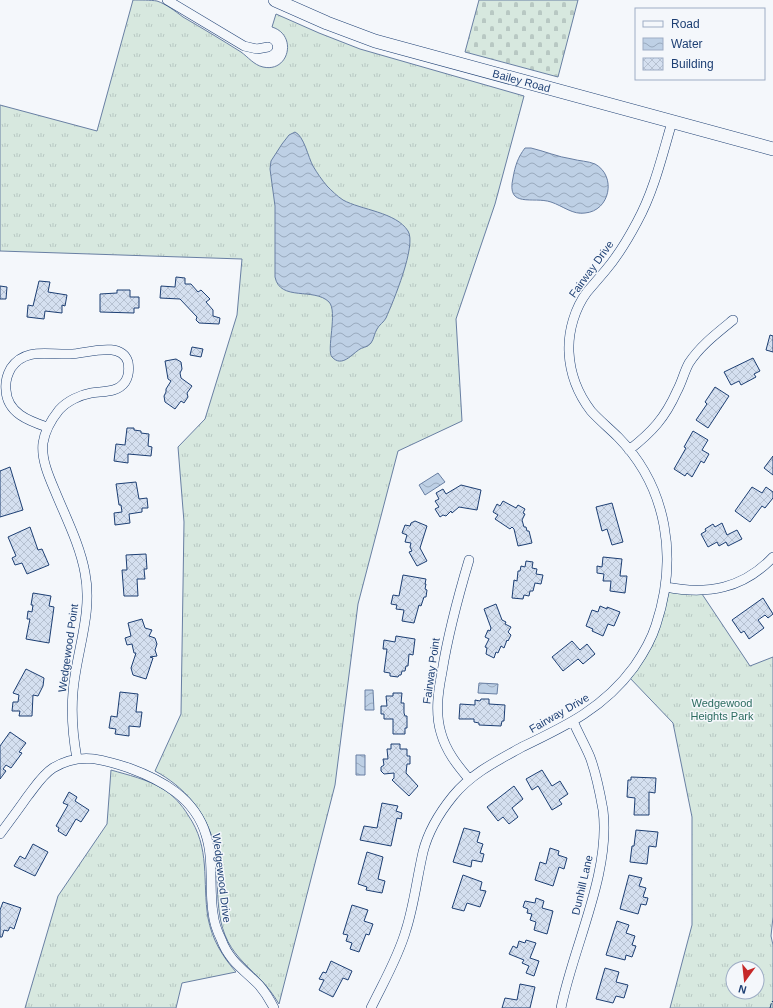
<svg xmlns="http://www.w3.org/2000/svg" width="773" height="1008" font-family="Arial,sans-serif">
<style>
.grass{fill:url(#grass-tufts);stroke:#687fa3;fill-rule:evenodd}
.cemetery{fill:url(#cemetery-stones);stroke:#687fa3}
.water{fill:url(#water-waves);stroke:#687fa3}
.building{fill:url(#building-cross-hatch);stroke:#1d3f73}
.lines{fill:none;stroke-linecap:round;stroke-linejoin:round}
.street-casing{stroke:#1d3f73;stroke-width:10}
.secondary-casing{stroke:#1d3f73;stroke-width:14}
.street{stroke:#f4f7fb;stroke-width:9}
.secondary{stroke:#f4f7fb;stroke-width:13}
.fence{stroke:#1d3f73;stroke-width:1;stroke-dasharray:5 2;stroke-linecap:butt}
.labels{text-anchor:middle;stroke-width:3;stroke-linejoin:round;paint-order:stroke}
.street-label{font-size:11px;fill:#1d3f73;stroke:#f4f7fb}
.park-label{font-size:11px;fill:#2c6c60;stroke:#f4f7fb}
</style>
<defs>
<pattern id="grass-tufts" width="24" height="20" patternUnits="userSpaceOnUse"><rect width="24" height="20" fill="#d7e8df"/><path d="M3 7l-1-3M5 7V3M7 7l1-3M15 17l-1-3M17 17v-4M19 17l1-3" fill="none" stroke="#b8c8c3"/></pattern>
<pattern id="cemetery-stones" width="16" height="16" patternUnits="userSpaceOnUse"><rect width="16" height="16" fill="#d7e8df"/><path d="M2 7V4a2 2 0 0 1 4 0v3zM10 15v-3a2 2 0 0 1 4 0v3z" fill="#b8c8c3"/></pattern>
<pattern id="water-waves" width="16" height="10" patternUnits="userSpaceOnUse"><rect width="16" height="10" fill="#bed0e5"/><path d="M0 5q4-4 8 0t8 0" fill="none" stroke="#9aaabe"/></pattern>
<pattern id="building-cross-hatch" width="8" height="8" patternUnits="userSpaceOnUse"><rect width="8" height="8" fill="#d5e0f0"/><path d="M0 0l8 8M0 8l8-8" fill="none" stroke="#b6c1d1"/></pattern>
</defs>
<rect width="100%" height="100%" fill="#f4f7fb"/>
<path class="grass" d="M133,0C140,0 151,0 157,1C166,4 175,11 183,17C202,28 222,40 241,52C248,57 254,65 263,67C289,73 298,35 272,27L276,14L319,33L360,49L524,96L495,204L456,319L462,421L398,451L358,604L335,785L279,1004C273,994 267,986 259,978C245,964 232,953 225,935C218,918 218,899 217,881C217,869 217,857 214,845C207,812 183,786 155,771L181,714L184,522L178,447L205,419L237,315L242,259L0,251V105L97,131Z
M666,587L700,591L750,666L773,657V917L771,936L773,945V1008H670L692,925V817L673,723L628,676L638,662ZM733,968H757V992H733Z
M111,770C128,775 147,779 163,789C173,795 182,805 188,815C211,848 202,881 208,918C212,939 222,956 236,972L182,983L176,1008H25L58,896L107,824Z"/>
<path class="cemetery" d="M479,0H578L558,77L465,52Z"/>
<path class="water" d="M295,132C304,136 308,157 313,166C317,173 322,180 327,186C332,191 337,196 343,200C361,210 396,212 408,231C417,245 393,302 386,318C384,322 379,325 377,329C374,334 374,339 371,343C368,347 364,347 360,349C352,354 342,368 332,357C326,351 338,311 329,302C314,287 280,302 275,277V206L270,169L271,161L282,144L289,135Z
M525,148H531C544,151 558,157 572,159C579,161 588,161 595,164C617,176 610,211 585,213C573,215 563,206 551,202C533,196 506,209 513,178C515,166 518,157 525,148Z
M438,473L445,482L425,495L419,485Z
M479,683L498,684L497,694L478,693Z
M365,690H373L374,710H365Z
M356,755H365V775H356Z"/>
<path class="building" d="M176,277L185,278V284H191L198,292L201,290L210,299L206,302L213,310V316L220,318L219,324L199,323L196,320L197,317L180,299L160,298L161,286L175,287Z
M39,281L50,282L48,292L67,295L65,306L62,305V313L45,311L44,319L27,317L28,305L33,306Z
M0,286L7,287L6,299H0Z
M117,290H130V297H139V308H134V313L100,312V294L117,293Z
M770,335L773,336V352L766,350Z
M192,347L203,349L201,357L190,355Z
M753,358L760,371L754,374L756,377L741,385L739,381L731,385L724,372Z
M176,359L181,362L182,369L180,373L181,378L192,386L187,393L188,397L184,403L181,401L175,409L165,402L164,396L166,392V389L171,381L168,379L165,361Z
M715,387L729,396L708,428L696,420L707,404L705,402Z
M127,428H134V430L141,431V433L149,434L148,446L152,447L151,456L128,454V463L114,461L116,444L125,445Z
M693,431L708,440L702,450L709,454L704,463L701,461L692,477L687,473L685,476L674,469L686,448L684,447Z
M773,456V475L764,468Z
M10,467L23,510L0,517V471Z
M136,482L139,499L147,498L148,508H142V512L129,514L130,523L115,525L114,513L122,512L121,505H119L116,484Z
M461,485L481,490L477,510L459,507L452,513L451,511L446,516L443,515L440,517L435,509L439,507L435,501L439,499L436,493L443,489L446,494Z
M752,487L762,493L766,487L773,492V498L765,508L762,506L750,522L735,511Z
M503,501L516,508L518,505L525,509L523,513L525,514L522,520L524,527H526L527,531H529L532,543L518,546L514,529L512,527L510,529L495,519L498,515L493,512L497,504L500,506Z
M612,503L623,542L612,545L607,529L602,531L596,507Z
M415,521L427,526L420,548L427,561L417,566L409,552L412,551L410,547L411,543L405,542L407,535L402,533L405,525L410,526L411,523Z
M722,523L727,535L737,530L742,539L728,546L726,542L719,546L717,542L708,547L701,534L706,531L705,529L713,524L715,527Z
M30,527L38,550L42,549L49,565L27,574L22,563L15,565L12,558L16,556L8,537Z
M146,554L147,569H144L145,579H137L138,596H124L122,570H127L126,555Z
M603,557L622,559L620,576H627L625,593L610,591L611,581H603L604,574L597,573V566L602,567Z
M526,561L533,562L532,568L537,569L536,574L543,575L541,584L535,583L533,591H530L529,596L524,595L523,599L512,598L514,580L517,581L518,571H520L521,566L525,567Z
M403,575L426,579L425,584H426L425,589L427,590L426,597H424L421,606L419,605L414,623L402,621L404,610L396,609L397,605L391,604L393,595L399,596Z
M33,593L51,596L49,606L54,607L49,643L26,639L30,619H27L28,611L32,612L33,605H31Z
M763,598L773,614L768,618L765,615L758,620L764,628L749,639L744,631L741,633L732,620Z
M496,604L502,620L506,622L505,624L511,627L508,632L511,635L508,641L507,640L504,648L501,646L498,653L496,652L494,658L486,654L487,648L485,647L489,639L485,637L488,630L490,631L491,628L484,609Z
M600,606L607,609V607L620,612L614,626L608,624L603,636L592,631L593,629L586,626L592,610L598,612Z
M142,619L145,628L152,630L149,636L155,638L157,644L155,650L157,656L150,657L153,658L146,679L133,675L131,668L136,653H134L132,644L127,645L125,638L131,636L128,623Z
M396,636L415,639L413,655L409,654L408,666H406L405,671H402L401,675H399L398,677L390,676V673L384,672L387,649H383L384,640L395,642Z
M572,641L580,650L587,644L595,654L583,664L578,659L563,671L552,657Z
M26,669L44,678L43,686L38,696L33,695L32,716H19L20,711H12L13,702H18L19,695L13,693Z
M120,692L138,694L136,712H142L140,727L129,726V736L115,734L116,729L109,728L111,716L117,717Z
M393,693H402L401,703H404V713L405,716H407V728H405V734H393V719H384V714H381V706H387L386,696H393Z
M481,699H489V704L505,705L504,721H502L501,726L479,725V723L474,722V719H459L460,704L475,705V700L480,701Z
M10,732L26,743L19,752L22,753L11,768L6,765L3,769L6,771L0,779V746Z
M391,744H400V749H407V756H410V764H407L406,773L418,786L409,796L392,780L394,778V773L384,774L381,771V767L384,765L383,759H388L387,749H391Z
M542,770L552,786L560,781L568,794L559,800L562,804L552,810L538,786L532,790L526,779Z
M631,777L656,778L655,793L649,792V815H634L635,798L627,797L628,780H631Z
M514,786L523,799L512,808L518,817L509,824L503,817L498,821L487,807Z
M69,792L77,797L75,801L89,810L81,822L76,819L66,836L58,831L59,828L56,826L68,805L63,803Z
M382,803L398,806L396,811L402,813L401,819L397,818L391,846L360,840L364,826L377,828Z
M464,828L480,832L477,842L483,844L480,853L484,854L482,862L472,860L471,867L453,862Z
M636,830L658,832L656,847L649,846L647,864L630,862L632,846H634Z
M33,844L48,852L35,876L14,866L20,856L25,859Z
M550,848L559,851L558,855L567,858L564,869L559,867L553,886L535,880L540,862L546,864Z
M367,852L383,857L378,879L385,881L382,893L366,890L367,887L358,884Z
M463,875L482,882L480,890L486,891L480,907L467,903L464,911L452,908Z
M629,875L642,878L639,886L646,888L643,897L648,898L646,905L641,904L638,914L620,909Z
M536,898L544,901L542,908L553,911L547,934L534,930L536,922L530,920L532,914L527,913L528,909L523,907L525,901L535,903Z
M3,902L21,908L14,929L10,927L8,931L4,930L2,937H0V910Z
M352,905L368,910L364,921L373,924L369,935L366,934L359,952L350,949L352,943L346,941L348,935L343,934Z
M617,921L629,925L626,933L635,936L632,945L636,946L632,957L626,955L625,960L606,955Z
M526,940L536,943L530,958L539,961L534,976L526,973L529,966L522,963L524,960L509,954L513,946L517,948L519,941L525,943Z
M331,961L352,971L348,980L343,978L333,997L319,990L324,980L319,979L323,972L326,973Z
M605,968L619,972L616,982L628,985L624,998L616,996L613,1003L596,999Z
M520,984L535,987L530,1008H502L505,998L517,1000Z"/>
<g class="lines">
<defs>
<path id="street" d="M167,0L244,46L257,49L268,47
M47,427C29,421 7,413 6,390C5,382 7,375 11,368C25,347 49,355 70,354C86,354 121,340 128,362C129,368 129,376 125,382C117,393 103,391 91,393C80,395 67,401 59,410C51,420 45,430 43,443C41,459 49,477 55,491C66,518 80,545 85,573C93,614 76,652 73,692C71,715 73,737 77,759
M629,450C652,432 665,418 677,391C682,382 684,372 689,363C700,346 717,333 733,320
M666,587C707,595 743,589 773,557
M469,779C457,765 446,751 441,733C435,713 438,692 442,672C448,634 458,597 469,560
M0,834C9,822 18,810 27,797C35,787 42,775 53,768C79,752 102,759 129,768C162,780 195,798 206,835C214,860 209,888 213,913C214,922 217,931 221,939C229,961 244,970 259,985C265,992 270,1000 274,1008
M371,1008C383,983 398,958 406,930C414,905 417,878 423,852C428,832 440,812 453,796C472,773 497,761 522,747C566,726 604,708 634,667C643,654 651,641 656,625C678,559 668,488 618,437C609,428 599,420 591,411C578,394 570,373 569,352C568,331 575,308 587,292C593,285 599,278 605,271C617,257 628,239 637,222C654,191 662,156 672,122
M561,1008C573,947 611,873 603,810C600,793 596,773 590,757C585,745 578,733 573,721"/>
<g id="secondary">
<path id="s1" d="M275,0L327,23L375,41L773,149"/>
</g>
</defs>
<use href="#street" class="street-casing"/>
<use href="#secondary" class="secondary-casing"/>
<use href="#street" class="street"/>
<use href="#secondary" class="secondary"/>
<path class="fence" d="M770,1008L772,1001L773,1002"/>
</g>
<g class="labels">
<g class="street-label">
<text dy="4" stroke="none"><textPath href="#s1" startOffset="260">Bailey Road</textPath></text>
<text transform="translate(591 269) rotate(-54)" y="4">Fairway Drive</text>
<text transform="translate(68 648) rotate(-82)" y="4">Wedgewood Point</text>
<text transform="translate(431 671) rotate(-82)" y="4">Fairway Point</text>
<text transform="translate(559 713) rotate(-30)" y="4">Fairway Drive</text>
<text transform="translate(222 878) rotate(83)" y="4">Wedgewood Drive</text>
<text transform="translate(582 885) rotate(-77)" y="4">Dunhill Lane</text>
</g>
<g class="park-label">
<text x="722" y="707">Wedgewood<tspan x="722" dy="13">Heights Park</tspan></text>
</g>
</g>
<rect x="635" y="8" width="130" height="72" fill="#f4f7fb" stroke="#9eadc5"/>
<rect x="643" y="21" width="20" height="6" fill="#f4f7fb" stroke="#9eadc5"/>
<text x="671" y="28" font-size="12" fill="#1d3f73">Road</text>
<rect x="643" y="38" width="20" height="12" fill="url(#water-waves)" stroke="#9eadc5"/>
<text x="671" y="48" font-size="12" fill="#1d3f73">Water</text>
<rect x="643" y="58" width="20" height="12" fill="url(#building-cross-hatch)" stroke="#9eadc5"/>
<text x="671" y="68" font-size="12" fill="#1d3f73">Building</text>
<g transform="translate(745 980) rotate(195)"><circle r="19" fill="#f4f7fb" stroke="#9eadc5"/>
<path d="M0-3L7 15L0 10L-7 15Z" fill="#c62828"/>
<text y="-6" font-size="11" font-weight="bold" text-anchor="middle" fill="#1d3f73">N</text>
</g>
</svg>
